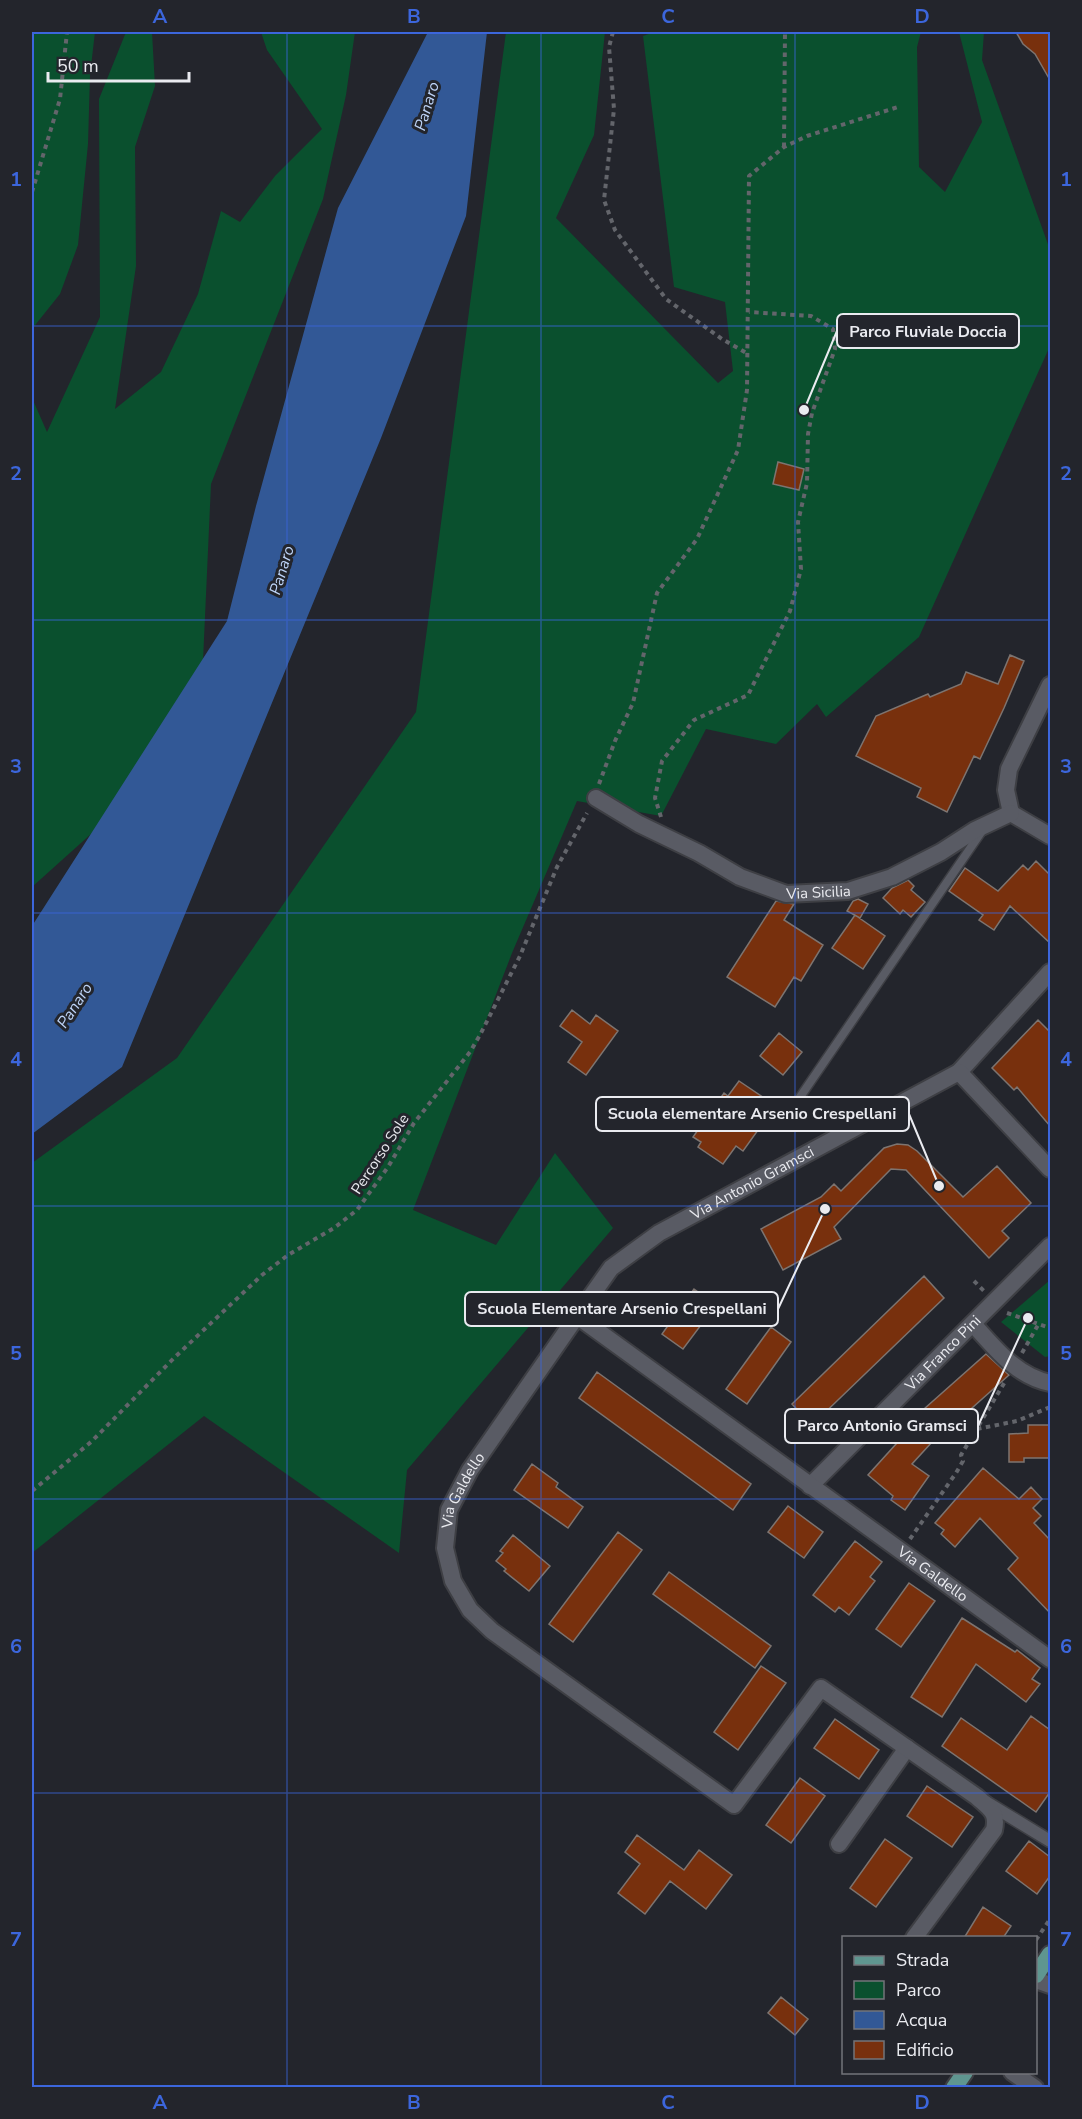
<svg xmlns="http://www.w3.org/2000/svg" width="1082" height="2119" font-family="'Nunito Sans',sans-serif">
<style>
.green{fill:#0a502e}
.water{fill:#325896}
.building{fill:#78300d;stroke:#7d7470;stroke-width:1.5}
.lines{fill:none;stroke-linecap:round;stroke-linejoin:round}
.service-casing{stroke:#3e3f44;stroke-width:11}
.pedestrian-casing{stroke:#3e3f44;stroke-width:15}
.minor-casing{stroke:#3e3f44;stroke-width:20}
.primary-casing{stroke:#3e3f44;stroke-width:20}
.path{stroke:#63656b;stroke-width:4;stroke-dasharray:4.5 4.5;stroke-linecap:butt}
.service{stroke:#595b64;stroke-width:8}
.pedestrian{stroke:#595b64;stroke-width:12}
.minor{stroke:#595b64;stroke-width:16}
.primary{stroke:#5f9690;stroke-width:16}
.grid{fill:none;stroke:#3c66dc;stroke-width:1.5;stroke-opacity:0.55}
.labels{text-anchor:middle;stroke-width:6;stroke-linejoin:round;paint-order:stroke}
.street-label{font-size:15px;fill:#eaebf0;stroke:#23252c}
.water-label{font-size:16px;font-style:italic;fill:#bdd3f7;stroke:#23252c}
.leader{fill:none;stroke:#eaebf0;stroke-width:2}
.callout-dot{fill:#eaebf0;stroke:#23252c;stroke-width:2}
.callout{fill:#23252c;stroke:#eaebf0;stroke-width:2}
.callout-label{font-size:16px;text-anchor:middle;font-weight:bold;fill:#eaebf0}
.neatline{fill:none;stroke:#3c66dc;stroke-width:2}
.grid-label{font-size:20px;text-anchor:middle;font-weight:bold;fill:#3c66dc}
</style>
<rect width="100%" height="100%" fill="#23252c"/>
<path class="green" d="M32,32H95L90,75L88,144L78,245L60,294L32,329Z
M126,32H152L155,86L135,147L136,266L115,409L161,372L198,294L221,211L240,222L275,176L322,129L267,50L261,32H355L346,95L323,199L211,484L203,661L121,807L32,887V398L47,432L100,317L99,99Z
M506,32H605L594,135L556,218L718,383L733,371L725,302L674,287L643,36L654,32H921L917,47L919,167L945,192L982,122L959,32H984L982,60L1050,250V346L919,637L826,717L817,704L776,744L706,729L661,816L577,801L512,953L413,1210L496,1245L555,1153L613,1228L407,1470L399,1553L204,1416L32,1553V1163L177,1058L416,712Z
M1050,1280V1356L1045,1357L1001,1322Z"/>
<path class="water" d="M428,32H487L466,216L381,438L122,1067L32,1134V926L227,621L256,506L338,208Z"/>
<path class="building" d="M1016,32H1050V80L1035,54L1023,44Z
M778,462L804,469L799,490L773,484Z
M1010,655L1024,661L1004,708L980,759L974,756L947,812L917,797L921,788L856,756L876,716L928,694L930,697L961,684L966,672L998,684Z
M1036,861L1050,875V943L1010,906L994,930L979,920L983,915L949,891L965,868L998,891L1023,865L1028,870Z
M908,880L914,886L911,890L925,902L911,917L903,910L900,914L883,898L892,888Z
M858,899L868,904L860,918L847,911L853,901Z
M776,901L794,904L784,920L823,945L801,981L794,977L775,1007L727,977Z
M855,915L885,936L863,969L832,948Z
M572,1010L590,1024L596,1015L618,1031L586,1075L568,1062L582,1042L560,1026Z
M1038,1020L1050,1032V1126L1017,1087L1014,1090L992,1068Z
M779,1033L802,1052L783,1075L760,1056Z
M739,1081L767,1100L758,1114L766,1119L743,1151L736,1146L723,1164L698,1147L701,1142L693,1137L724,1093L728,1096Z
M897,1144L908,1145L917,1151L963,1197L997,1166L1031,1203L1002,1231L1009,1238L989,1258L906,1170L891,1169L834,1227L841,1239L783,1270L761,1229L821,1197L834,1184L841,1191L884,1148Z
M924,1276L944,1298L812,1425L792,1404Z
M694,1289L716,1305L683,1349L662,1334Z
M771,1327L791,1342L747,1404L726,1389Z
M986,1354L1009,1375L945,1432L943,1430L912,1464L929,1476L905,1510L891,1500L893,1496L868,1475L926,1411L924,1409Z
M597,1372L751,1484L733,1510L579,1398Z
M1028,1425H1050V1458H1024V1462H1009V1434L1028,1433Z
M532,1464L558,1483L556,1487L583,1507L568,1528L514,1490Z
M983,1468L1019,1499L1031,1487L1042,1499L1033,1508L1041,1516L1034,1523L1050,1540V1613L1008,1569L1018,1558L980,1518L955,1547L941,1534L944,1530L935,1523Z
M788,1506L823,1532L804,1558L768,1532Z
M618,1532L642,1550L573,1642L549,1624Z
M513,1535L550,1566L529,1591L504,1571L506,1569L496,1561L503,1553L500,1551Z
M855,1541L882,1562L870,1577L875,1581L849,1615L839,1607L835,1612L813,1595Z
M669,1572L771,1646L755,1668L653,1594Z
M909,1583L935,1601L901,1647L876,1629Z
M962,1618L1015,1652L1017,1650L1040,1668L1032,1679L1040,1684L1026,1702L976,1664L942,1717L911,1697Z
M761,1666L786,1683L738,1750L714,1732Z
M1031,1716L1050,1730V1792L1036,1812L942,1746L961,1718L1007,1750Z
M835,1719L879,1750L859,1779L814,1748Z
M800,1778L825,1796L791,1843L766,1825Z
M927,1786L973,1817L952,1847L907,1816Z
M637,1835L684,1870L699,1850L732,1875L706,1909L670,1881L645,1914L618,1893L640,1864L625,1852Z
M885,1839L912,1858L876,1907L850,1888Z
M1029,1841L1050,1857V1876L1037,1894L1006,1871Z
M983,1907L1011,1926L1003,1938H964Z
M781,1997L808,2019L795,2035L768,2013Z"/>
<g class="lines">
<defs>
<path id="service" d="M796,1103L982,831"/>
<path id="pedestrian" d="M986,1802L1050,1841"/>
<g id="minor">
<path d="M1050,685L1009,769L1006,790L1011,813L1050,836"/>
<path id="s1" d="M596,798L639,824L699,853L740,877L786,894L848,891L892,877L941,852L975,830L1011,813"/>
<path d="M959,1072L1050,972"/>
<path id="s2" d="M577,1316L611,1268L659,1233L959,1072L1050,1169"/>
<path d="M973,1324C996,1349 1016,1376 1050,1383"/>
<path id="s3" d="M810,1486L1050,1246"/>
<path d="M839,1844L907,1748"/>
<path id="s4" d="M914,1938L994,1830C998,1812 990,1809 977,1797L821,1688L734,1805L492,1631L470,1610L453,1581L445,1548L449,1510L470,1470L577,1316L1050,1659"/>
<path d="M1036,1980L1050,1985"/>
<path d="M1012,2072L1035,2088"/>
</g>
<path id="primary" d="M1036,1975L1050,1954
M954,2088L965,2072"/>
</defs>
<use href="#service" class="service-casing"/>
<use href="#pedestrian" class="pedestrian-casing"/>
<use href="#minor" class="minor-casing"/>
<use href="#primary" class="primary-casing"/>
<path class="path" d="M613,32L609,47L614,109L604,200L615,230L666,299L722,339L748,354
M784,147L785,32
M32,192L60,99L67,32
M599,784L615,741L633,703L657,593L697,539L738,450L747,390L749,176L784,147L807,136L898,107
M661,817L655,798L662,761L694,720L748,695L790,611L801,569L798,522L807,483L808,434L812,413L835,349L833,329L811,316L749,312
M974,1281L984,1291
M1007,1313L1050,1328
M1022,1353L1038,1325
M977,1429L1017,1421L1050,1407
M32,1491L91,1442L175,1357L262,1275L288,1255L334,1228L357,1210L388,1167L414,1123L470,1052L480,1035L520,956L557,867L587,813
M910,1539L956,1473L963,1461L961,1455L1006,1380
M1036,1940L1050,1919"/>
<use href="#service" class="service"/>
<use href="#pedestrian" class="pedestrian"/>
<use href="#minor" class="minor"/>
<use href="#primary" class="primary"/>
</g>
<path class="grid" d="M287,32V2088M541,32V2088M795,32V2088M32,326H1050M32,620H1050M32,913H1050M32,1206H1050M32,1499H1050M32,1793H1050"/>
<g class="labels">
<g class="street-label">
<text dy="5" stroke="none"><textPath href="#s1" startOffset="246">Via Sicilia</textPath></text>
<text transform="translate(380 1154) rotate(-57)" y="5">Percorso Sole</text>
<text dy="5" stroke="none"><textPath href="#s2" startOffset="224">Via Antonio Gramsci</textPath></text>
<text dy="5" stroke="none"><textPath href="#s3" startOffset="188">Via Franco Pini</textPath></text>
<text dy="5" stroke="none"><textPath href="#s4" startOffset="968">Via Galdello</textPath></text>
<text dy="5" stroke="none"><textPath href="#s4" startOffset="1617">Via Galdello</textPath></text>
</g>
<g class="water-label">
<text transform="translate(426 106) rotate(-73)" y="6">Panaro</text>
<text transform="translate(281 570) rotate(-73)" y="6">Panaro</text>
<text transform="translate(74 1005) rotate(-57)" y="6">Panaro</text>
</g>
</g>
<path class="leader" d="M804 410L837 331M939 1186L909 1114M825 1209L778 1309M1028 1318L978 1426"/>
<g class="callout-dot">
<circle cx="804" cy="410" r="6"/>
<circle cx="939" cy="1186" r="6"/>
<circle cx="825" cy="1209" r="6"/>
<circle cx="1028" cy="1318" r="6"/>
</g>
<g class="callout">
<rect x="837" y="314" width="182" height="34" rx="6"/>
<rect x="596" y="1097" width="313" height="34" rx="6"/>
<rect x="465" y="1292" width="313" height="34" rx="6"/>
<rect x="785" y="1409" width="193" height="34" rx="6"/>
</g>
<g class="callout-label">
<text x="928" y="337">Parco Fluviale Doccia</text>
<text x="752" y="1119">Scuola elementare Arsenio Crespellani</text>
<text x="622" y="1314">Scuola Elementare Arsenio Crespellani</text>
<text x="882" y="1431">Parco Antonio Gramsci</text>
</g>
<rect width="1082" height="2119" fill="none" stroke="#23252c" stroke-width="66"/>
<rect x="842" y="1936" width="195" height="138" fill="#23252c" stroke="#73747a" stroke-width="1.5"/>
<rect x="854" y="1956" width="30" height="9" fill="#5f9690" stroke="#73747a" stroke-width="1.5"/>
<text x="896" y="1966" font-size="18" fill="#eaebf0">Strada</text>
<rect x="854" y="1981" width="30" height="18" fill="#0a502e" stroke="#73747a" stroke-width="1.5"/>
<text x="896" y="1996" font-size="18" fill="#eaebf0">Parco</text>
<rect x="854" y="2011" width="30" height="18" fill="#325896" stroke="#73747a" stroke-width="1.5"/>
<text x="896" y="2026" font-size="18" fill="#eaebf0">Acqua</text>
<rect x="854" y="2041" width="30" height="18" fill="#78300d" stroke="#73747a" stroke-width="1.5"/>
<text x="896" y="2056" font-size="18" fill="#eaebf0">Edificio</text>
<path d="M48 72v9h141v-9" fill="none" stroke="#eaebf0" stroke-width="3"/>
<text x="57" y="72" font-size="18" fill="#eaebf0" stroke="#23252c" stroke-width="4.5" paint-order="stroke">50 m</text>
<rect x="33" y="33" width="1016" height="2053" class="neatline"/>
<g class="grid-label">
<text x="160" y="23">A</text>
<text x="414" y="23">B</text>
<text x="668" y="23">C</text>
<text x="922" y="23">D</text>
<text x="16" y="186">1</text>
<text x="1066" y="186">1</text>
<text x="16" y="480">2</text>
<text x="1066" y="480">2</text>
<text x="16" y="773">3</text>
<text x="1066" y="773">3</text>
<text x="16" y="1066">4</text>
<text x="1066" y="1066">4</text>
<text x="16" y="1360">5</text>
<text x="1066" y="1360">5</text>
<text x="16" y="1653">6</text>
<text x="1066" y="1653">6</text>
<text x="16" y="1946">7</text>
<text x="1066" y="1946">7</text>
<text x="160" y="2109">A</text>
<text x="414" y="2109">B</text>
<text x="668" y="2109">C</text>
<text x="922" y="2109">D</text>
</g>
</svg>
